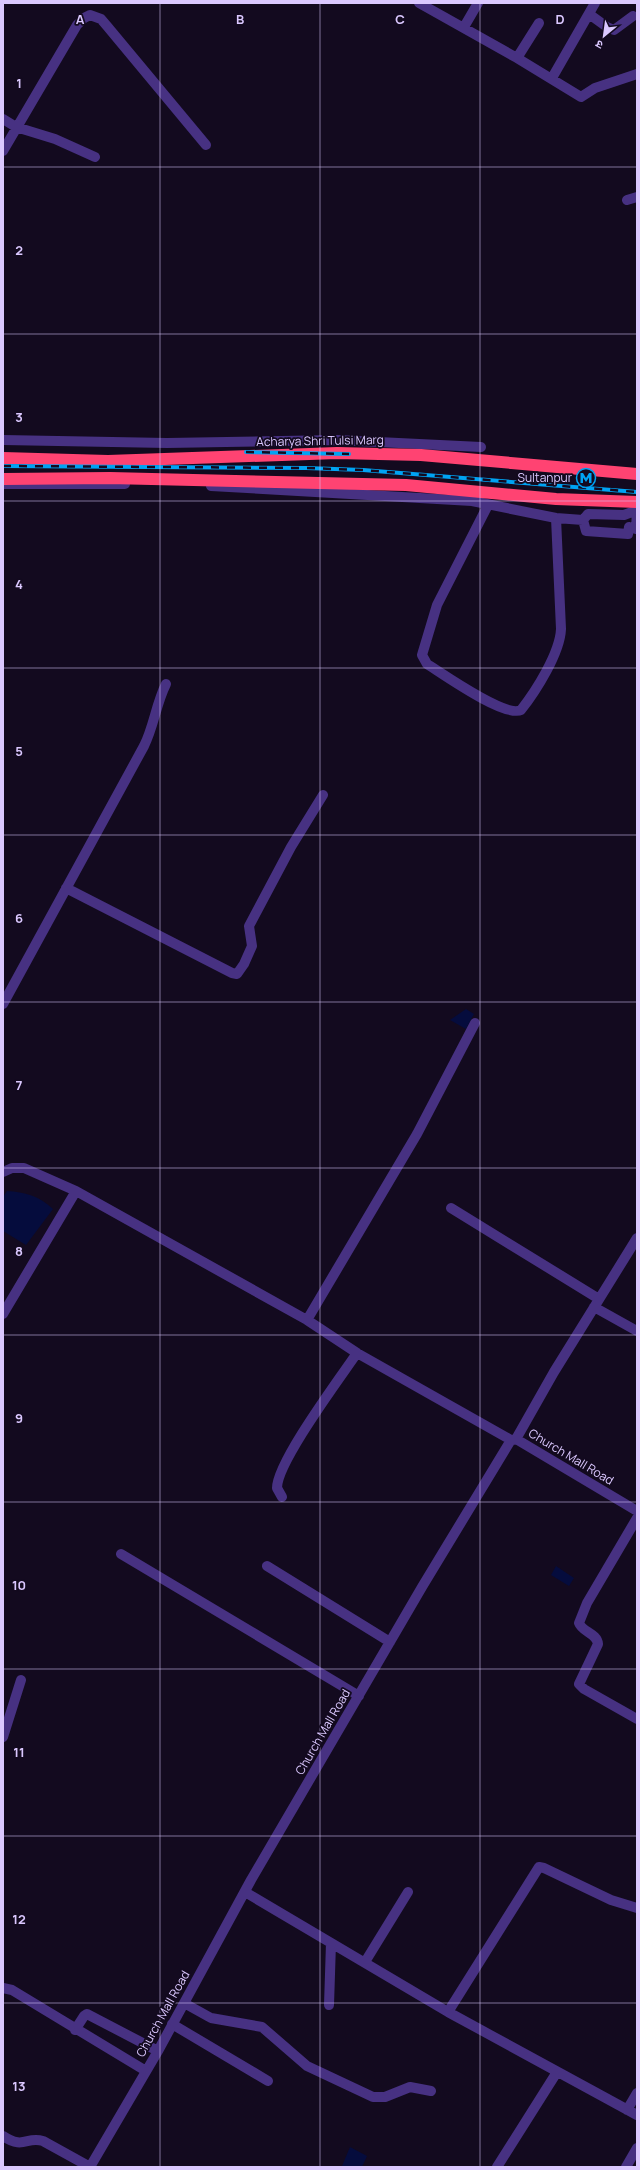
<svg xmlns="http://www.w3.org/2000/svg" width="640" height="2170" font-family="Manrope,'Noto Sans Devanagari',sans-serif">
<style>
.water{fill:#050c3d}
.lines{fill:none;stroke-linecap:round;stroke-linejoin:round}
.minor{stroke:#473182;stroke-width:10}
.highway{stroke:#ff4372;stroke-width:12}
.rail-casing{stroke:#00a3f3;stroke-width:4}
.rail{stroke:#130a1f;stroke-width:2.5;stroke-dasharray:8;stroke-linecap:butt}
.grid{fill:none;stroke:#dbc8ff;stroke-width:1;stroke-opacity:0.55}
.labels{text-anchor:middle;stroke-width:3.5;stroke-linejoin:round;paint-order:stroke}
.street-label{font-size:12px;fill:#dbc8ff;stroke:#130a1f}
.poi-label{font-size:12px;fill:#dbc8ff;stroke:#130a1f;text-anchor:end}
.grid-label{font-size:13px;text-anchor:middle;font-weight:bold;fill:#dbc8ff;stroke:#130a1f;stroke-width:3.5;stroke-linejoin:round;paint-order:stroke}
</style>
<rect width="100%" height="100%" fill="#130a1f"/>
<path class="water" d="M466,1009L474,1014L466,1029L450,1020Z
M7,1191C25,1192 39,1196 53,1209L26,1245L3,1231V1197Z
M556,1566L574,1578L569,1586L551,1575Z
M350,2147L367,2156L362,2167L342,2166Z"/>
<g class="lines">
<path class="minor" d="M419,3L517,58L581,97L595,88L637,74
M589,14L607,27L614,30L633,16
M464,27L478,3
M517,58L539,23
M552,78L595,3
M3,119L16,127L55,139L95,157
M3,151L77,25L84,18L90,15L101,19L107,26L206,145
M627,200L637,197
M3,440L167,443L337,440L481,447
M3,484H125
M211,486L472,501L556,518L583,520L586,531L628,534L629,527L636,529L637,510
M488,505L437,605L422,655L427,664C443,674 505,718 521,710C536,691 560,653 561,629L556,518
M583,520L588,514L624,515L637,510
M66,888L232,973L237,974L244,964L252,946L249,926L291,847L323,795
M3,1004L144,746C154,726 156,704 166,684
M3,1172L12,1168H24L76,1191L307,1320L357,1353L511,1440L516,1439L637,1511
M451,1208L599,1299
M594,1307L637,1331
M3,1314L76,1191
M307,1320L417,1134L475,1023
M516,1439L554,1372L637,1238
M282,1497L277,1488C277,1462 340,1378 357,1353
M637,1518L587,1603L579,1623C582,1632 597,1633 598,1644L579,1684L584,1689L637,1719
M121,1554L359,1696
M267,1566L390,1642
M3,1737L21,1680
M245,1892L448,2012L637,2115
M365,1962L408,1892
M3,1988L12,1990L146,2071
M184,2003L211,2018L262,2027L307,2066L373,2097H385L410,2087L431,2091
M329,2005L331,1943
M448,2012L539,1867L544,1868L611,1900L637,1908
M172,2024L268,2081
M75,2030L84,2016L87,2014L158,2051
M627,2110L637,2093
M3,2136C24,2150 26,2136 43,2141L90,2167
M90,2167L158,2051L251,1880L422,1587L511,1440
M497,2167L557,2072
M626,2167L637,2148"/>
<path class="highway" d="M3,458L108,461L337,453L421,455L637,474
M3,479L110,478L406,485L556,499L637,502"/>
<defs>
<path id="rail" d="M246,452L349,454
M3,466L306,468L363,470L637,492"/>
</defs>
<use href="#rail" class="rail-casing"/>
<use href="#rail" class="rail"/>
</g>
<path class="grid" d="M160,3V2167M320,3V2167M480,3V2167M3,167H637M3,334H637M3,501H637M3,668H637M3,835H637M3,1002H637M3,1168H637M3,1335H637M3,1502H637M3,1669H637M3,1836H637M3,2003H637"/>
<defs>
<symbol id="metro-ring" viewBox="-11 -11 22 22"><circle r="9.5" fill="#130a1f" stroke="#00a3f3" stroke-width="1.5"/><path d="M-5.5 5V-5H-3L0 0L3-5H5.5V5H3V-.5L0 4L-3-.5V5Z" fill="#00a3f3"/></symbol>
</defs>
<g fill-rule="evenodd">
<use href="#metro-ring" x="575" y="467" width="22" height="22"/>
</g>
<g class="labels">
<g class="street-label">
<text transform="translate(320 441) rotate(-1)" y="4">Acharya Shri Tulsi Marg</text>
<text transform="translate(571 1457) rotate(31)" y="4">Church Mall Road</text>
<text transform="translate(323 1732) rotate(-60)" y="4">Church Mall Road</text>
<text transform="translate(163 2014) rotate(-61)" y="4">Church Mall Road</text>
</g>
<g class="poi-label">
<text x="572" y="482">Sultanpur</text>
</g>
</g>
<g class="grid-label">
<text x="80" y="24">A</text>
<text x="240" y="24">B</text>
<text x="400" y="24">C</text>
<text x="560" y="24">D</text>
<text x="19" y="88">1</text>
<text x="19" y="255">2</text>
<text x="19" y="422">3</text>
<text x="19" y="589">4</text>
<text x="19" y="756">5</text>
<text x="19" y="923">6</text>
<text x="19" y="1090">7</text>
<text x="19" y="1256">8</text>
<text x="19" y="1423">9</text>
<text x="19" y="1590">10</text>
<text x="19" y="1757">11</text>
<text x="19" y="1924">12</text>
<text x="19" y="2091">13</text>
</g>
<rect width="640" height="2170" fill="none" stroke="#dbc8ff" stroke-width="8"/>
<g transform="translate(604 36) rotate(209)" stroke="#130a1f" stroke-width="3" paint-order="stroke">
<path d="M0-3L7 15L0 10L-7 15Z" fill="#dbc8ff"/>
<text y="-6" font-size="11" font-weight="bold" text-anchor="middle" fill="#dbc8ff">उ</text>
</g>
</svg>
